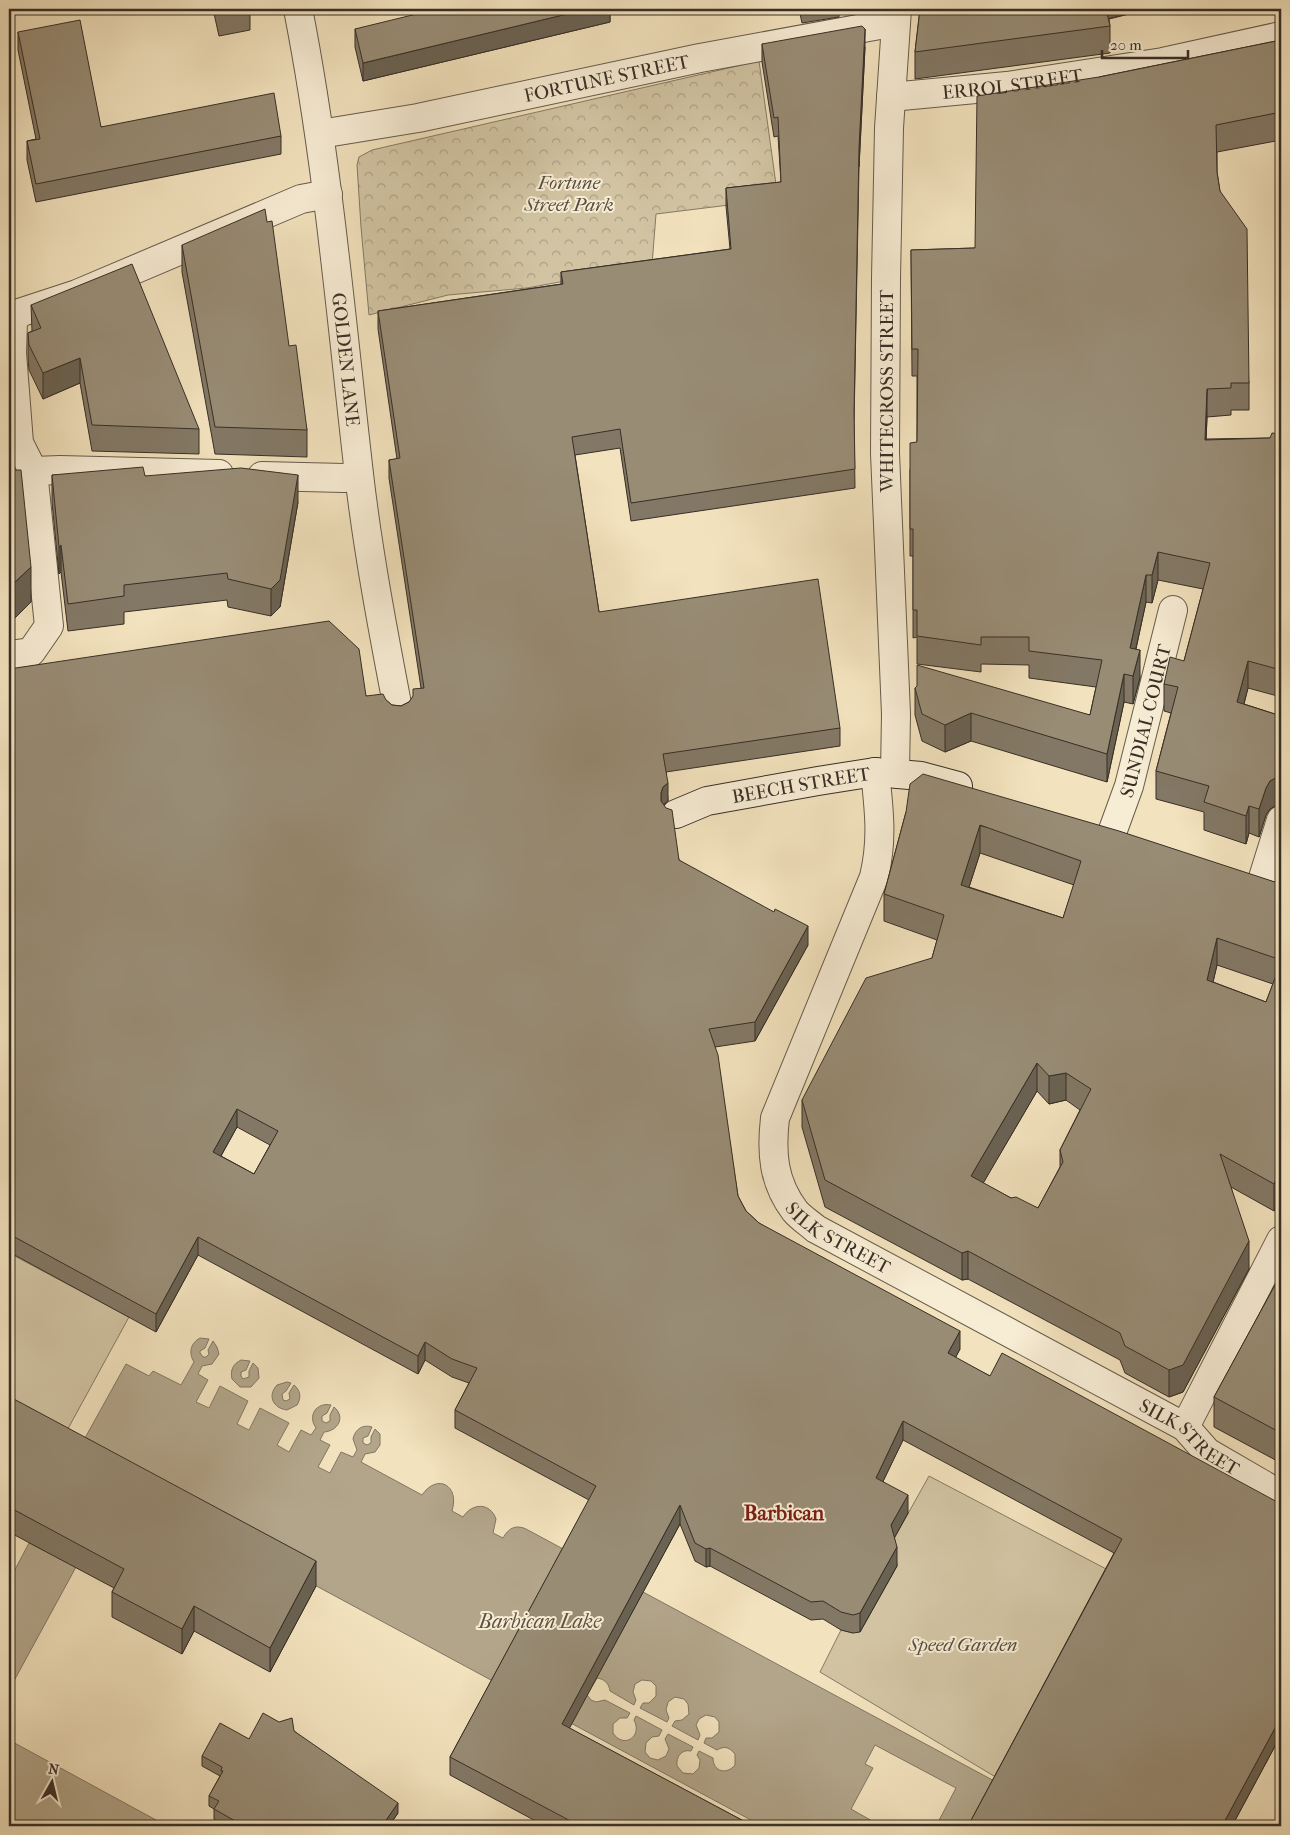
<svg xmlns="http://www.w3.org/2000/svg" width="1290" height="1835" font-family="'IM FELL French Canon',serif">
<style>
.park{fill:url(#park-crowns);stroke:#847a64}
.garden{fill:#d2c4a3;stroke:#847a64}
.water{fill:#b2a58a;stroke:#817662;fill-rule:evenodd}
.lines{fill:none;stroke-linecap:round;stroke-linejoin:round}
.minor-casing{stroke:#665c4c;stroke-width:30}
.tertiary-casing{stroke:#665c4c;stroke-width:30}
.secondary-casing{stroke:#372f26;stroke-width:30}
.minor{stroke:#f7ecd4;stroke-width:28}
.tertiary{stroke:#f7ecd4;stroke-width:28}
.secondary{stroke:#f7ecd4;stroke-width:28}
.wall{fill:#837865;stroke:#372f26;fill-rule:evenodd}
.shaded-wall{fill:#6a6252;stroke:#372f26}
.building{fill:#988c75;stroke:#372f26;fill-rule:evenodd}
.labels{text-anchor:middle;stroke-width:4;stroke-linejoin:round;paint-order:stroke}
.street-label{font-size:19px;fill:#372f26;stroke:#f7ecd4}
.park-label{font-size:19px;font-style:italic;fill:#564d3f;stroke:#f7ecd4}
.water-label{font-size:20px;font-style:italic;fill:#5c5244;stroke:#f7ecd4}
.quarter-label{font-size:21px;font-weight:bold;fill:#7a1f14;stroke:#f7ecd4}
</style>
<defs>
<pattern id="park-crowns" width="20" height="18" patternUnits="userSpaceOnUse" patternTransform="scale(1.25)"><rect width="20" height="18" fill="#d2c4a3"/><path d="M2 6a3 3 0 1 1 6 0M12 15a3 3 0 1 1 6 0" fill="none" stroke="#aba085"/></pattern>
</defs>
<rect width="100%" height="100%" fill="#f2e2bd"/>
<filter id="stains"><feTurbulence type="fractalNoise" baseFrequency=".004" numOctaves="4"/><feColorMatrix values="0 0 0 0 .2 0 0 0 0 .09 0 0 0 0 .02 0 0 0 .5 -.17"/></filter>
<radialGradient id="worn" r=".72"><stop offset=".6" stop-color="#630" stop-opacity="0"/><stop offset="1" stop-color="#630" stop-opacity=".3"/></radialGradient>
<path class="park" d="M759,61L778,199L656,214L652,265L527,288L448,295L369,315L361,227L357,165L359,157L372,150Z"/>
<path class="garden" d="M9,1253L129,1317L58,1447L9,1429Z
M929,1476L1110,1571L999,1779L820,1672L841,1630L853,1633L886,1553Z"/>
<path class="water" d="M200,1338L209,1339L205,1348L200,1351V1353L203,1357H206L209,1354L208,1350L213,1341L217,1347L219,1354L212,1364L202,1366L198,1374L208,1380L196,1402L209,1408L220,1386L248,1401L237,1424L249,1430L260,1408L289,1423L277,1445L289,1452L301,1430L311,1435L316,1428C307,1415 317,1402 331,1405L327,1413L322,1416V1421L326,1423L330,1421V1415L334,1407C346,1417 338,1431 324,1432L320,1440L330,1445L318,1467L330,1473L341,1452L353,1457L357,1450L353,1439C355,1429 363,1424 372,1427L368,1436L363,1438V1443L367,1445L371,1443V1437L375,1429L380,1434V1445L375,1452L365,1454L361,1462L422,1495C437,1473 460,1485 452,1511L463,1517C472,1503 490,1502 496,1519L493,1533L503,1538C508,1529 515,1524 526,1529L998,1783L973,1826H936L956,1788L875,1745L865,1764L873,1768L851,1809L881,1826H762L75,1456L126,1364L149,1376L153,1371L181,1385L194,1362C188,1352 191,1343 200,1338ZM597,1678C605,1679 609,1684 610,1691L634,1705L636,1700L633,1692L635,1684L642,1680L651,1681L656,1686V1696L649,1703H643L640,1708L667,1722L669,1718L666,1710L668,1702L675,1697L684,1699L688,1704L689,1714L682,1720L675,1721L672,1726L698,1740L700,1735L696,1725L699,1719L706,1715L715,1717L719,1722V1732L712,1738H706L704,1743L717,1750C725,1745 730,1748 735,1754V1765C727,1775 713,1772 713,1758L699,1751L697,1755L700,1760L699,1768L693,1774L683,1773L677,1766C676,1757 681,1749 691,1751L693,1747L668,1734L665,1739L669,1749L666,1756L658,1760L650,1758L645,1752L646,1743L652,1737L659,1736L662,1730L636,1716L634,1720C643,1737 623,1749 613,1733V1724L620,1718H627L630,1713L605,1700L596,1702L591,1700L587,1695Z
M241,1360L250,1361L246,1370L241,1372V1376L243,1379L249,1377V1371L253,1363L258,1368L259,1378L251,1387H240L232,1379C230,1370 233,1364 241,1360Z
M287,1382L291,1383L286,1391L282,1394L283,1400L286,1401L290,1399L289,1393L294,1385C300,1390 302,1397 297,1405L287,1410C273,1408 267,1396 277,1385Z
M29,1543L76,1567L9,1690V1581Z
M9,1740L167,1826H9Z"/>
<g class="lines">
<defs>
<g id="minor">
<path id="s1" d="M891,97L1007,86L1163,62L1281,36"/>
<path id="s2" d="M320,134L418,118L700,58L896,22"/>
<path d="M33,471L60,470L219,474"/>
<path d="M262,476L344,478L359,475"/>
<path d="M9,655L31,652L49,626L33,471L19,443L12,353L13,321L19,313L77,294L301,199L328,194"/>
<path id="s3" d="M875,772C879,810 883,839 874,877L775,1118C771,1153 773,1182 795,1211C801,1218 809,1223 816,1229L1185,1427L1207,1452L1281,1495"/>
<path d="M895,773L896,714L885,453L886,278L889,128L897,9"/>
<path id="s4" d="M1113,830L1129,786L1173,610"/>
<path d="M1262,881L1281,820"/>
<path d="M1185,1427L1281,1240"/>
</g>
<g id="tertiary">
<path id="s5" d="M298,9C328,162 341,318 359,474C368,552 383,631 398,709"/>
</g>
<g id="secondary">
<path id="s6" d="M676,814L707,801L818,781L875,772L921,776L958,786"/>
</g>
</defs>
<use href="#minor" class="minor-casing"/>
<use href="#tertiary" class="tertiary-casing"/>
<use href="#secondary" class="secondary-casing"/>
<use href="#minor" class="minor"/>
<use href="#tertiary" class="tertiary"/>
<use href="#secondary" class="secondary"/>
</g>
<path class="wall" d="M213,9H250V30L219,36Z
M610,9V22L363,81L355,47V29Z
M799,9H839V17L802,23Z
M920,9H1149L1109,19L1110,26V53L915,79V52Z
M18,32L101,127L281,136V154L36,202L27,160V141L36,139L18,50Z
M1281,40V140L1217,152V172L1249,383V410H1231V415L1207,417L1206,439L1270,438L1281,434V697L1248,688L1244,704L1281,716V805H1277L1270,809L1266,815L1259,837L1249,833L1246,844L1204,830V812L1156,799V771L1171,713L1164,711V684L1184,661L1203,589L1158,580L1152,603L1146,602L1136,649L1140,678L1133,704L1124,702L1107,782L971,741L945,752L922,741L915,715V688L1090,715L1096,687L1029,678V665L981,664V672L917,664V637L913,638V556H910V470L917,442V376H912L911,250L975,248L1099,77Z
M762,44L865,47L859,167L854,423L855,488L631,521L620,448L575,455L599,612L840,728V746L666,772L668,801L664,805L679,860L808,945L755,1041L715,1047L738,1196L746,1211L759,1223L960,1349L955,1358L990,1376L1281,1735L1232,1826H968L1114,1553L903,1440L883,1481L908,1513L894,1538L897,1566L860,1632L853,1633L841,1630L823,1619L811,1620L710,1566L706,1567L695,1561L680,1524L569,1728L753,1826H545L450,1775V1757L589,1500L455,1428V1410L469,1383L452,1377L425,1360L418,1374L198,1255L156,1332L9,1252V669L366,696L386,700L392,705L401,706L409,702L421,688L389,478V460L397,459L378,329V311L561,284V272L730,249L726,206V188L781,182L778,136L774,137L762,62ZM237,1127L270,1145L254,1174L221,1156Z
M9,220L10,227V247H9Z
M182,245L289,346L307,430V457L215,454L182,272Z
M31,305L199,429V454L92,451L80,383L43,399L29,370L28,358V333L32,331Z
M9,448L31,602L14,619L9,620Z
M52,475L145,476L298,502L280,607L271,616L228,607L227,600L124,612V624L68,631L61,572L59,574L52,502Z
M906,812L1260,878L1281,884V1195L1274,1211L1231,1187L1249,1269L1183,1392L1169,1397L1125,1373L1120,1360L968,1279L962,1280L825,1207L802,1127V1100L932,958L937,940L884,921V894ZM980,853L1074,885L1063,918L969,887ZM1217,965L1273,984L1266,1002L1213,982ZM1037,1091L1049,1104L1066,1100L1080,1110L1060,1150V1167L1038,1208L1011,1198L983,1183Z
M1281,1274V1463L1214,1427V1397Z
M9,1404L316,1586L270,1672L194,1631L182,1654L112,1617V1592L114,1588L9,1532Z
M294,1731L398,1813L389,1826H226L214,1819V1809L209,1806V1796L220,1776L202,1766V1756L249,1739Z"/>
<path class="shaded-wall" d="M588,9H610V22L363,81V63Z
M1103,9H1149L1103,20Z
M865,29V47L859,167V148Z
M80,358V383L43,399V373Z
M1207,389V417L1205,467V440Z
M298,475V502L280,607L271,616V589Z
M61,545V572L59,574V547Z
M1158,552V580L1152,603V575Z
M31,567V602L14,619V583Z
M1146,575V602L1130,675V648Z
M1140,650V678L1133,704V676Z
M1248,661V688L1237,729V702Z
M1124,674V702L1107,782V754Z
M971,713V741L945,752V725Z
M1277,777V805L1270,809L1266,815L1259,837V809L1266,788L1270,781Z
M668,783V801L663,805L661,812V793L663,787Z
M1249,806V833L1246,844V816Z
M980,825V853L961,912V885Z
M808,926V945L755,1041V1022Z
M1217,938V965L1207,1007V980Z
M1037,1063V1091L971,1204V1176Z
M1066,1073V1100L1049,1104V1076Z
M237,1109V1127L213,1170V1152Z
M1281,1168V1195L1274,1211V1184Z
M198,1237V1255L156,1332V1314Z
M1249,1241V1269L1183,1392L1169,1397V1370Z
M968,1251V1279L962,1280V1253Z
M960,1331V1349L948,1372V1353Z
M425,1342V1360L418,1374V1356Z
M903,1421V1440L876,1496V1478Z
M908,1495V1513L891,1544V1525Z
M680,1505V1524L562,1742V1724Z
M897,1547V1566L860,1632V1613Z
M710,1548V1566L706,1567V1549Z
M316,1561V1586L270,1672V1648Z
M194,1606V1631L182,1654V1629Z
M1281,1717V1735L1232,1826H1222Z
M398,1803V1813L389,1826H382Z"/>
<path class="building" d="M218,9H248L219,14Z
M437,9H588L363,63L355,29Z
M920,9H1106L1110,26L915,52Z
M80,20L101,127L274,93L281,136L36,184L27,141L40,139L18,32Z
M862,26L865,29L859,148L854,413L855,469L631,503L620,429L572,437L599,612L818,579L840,728L663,754L668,783L663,787L661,793V801L666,808L672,810L679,860L774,912L775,909L808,926L755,1022L709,1029L718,1055L738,1196L746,1211L759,1223L960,1331L948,1353L990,1376L1002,1353L1281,1504V1717L1222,1826H968L1122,1539L903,1421L876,1478L908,1495L891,1525L897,1547L860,1613L853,1615L841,1612L823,1601L811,1602L710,1548L706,1549L695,1543L680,1505L562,1724L753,1826H580L450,1757L596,1486L455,1410L477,1368L452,1359L425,1342L418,1356L198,1237L156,1314L9,1234V669L329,621L359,649L366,696L383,694L386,700L392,705L401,706L409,702L413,696V689L424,688L389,460L400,458L378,311L563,284L561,272L731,249L726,188L781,182L778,117L774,118L762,44ZM237,1109L278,1131L254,1174L213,1152Z
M1281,40V112L1216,125L1217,172L1220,191L1247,229L1249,383H1231V388L1207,389L1205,440L1270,438L1272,433L1281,434V670L1248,661L1237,702L1281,716V778L1277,777L1270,781L1266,788L1259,809L1249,806L1246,816L1204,802L1209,786L1156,771L1178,687L1164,684L1170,657L1184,661L1210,563L1158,552L1152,575H1146L1130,648L1140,650L1133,676L1124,674L1107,754L971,713L945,725L922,714L915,688L917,686V665L1090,715L1102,660L1029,651V637H981V645L917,636V610H913V529H910V443L917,442L918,349H912L911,250L975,248L977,96L1099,77Z
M265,209L267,222L272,221L289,346L296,345L307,430L215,427L182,245Z
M132,264L199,429L92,425L80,358L43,373L29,345L28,333L41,328L31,305Z
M9,448L12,470H21L31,567L14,583L9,584Z
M143,467L145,476L241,468L298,475L280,580L271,589L228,579L227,573L124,585V596L68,604L61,545L59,547L52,475Z
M923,774L1119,831L1281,884V960L1217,938L1207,980L1266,1002L1281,962V1168L1274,1184L1220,1154L1249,1241L1183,1365L1169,1370L1125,1346L1120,1333L968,1251L962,1253L825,1180L802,1100L866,978L932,958L944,915L884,894L906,812L910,784ZM980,825L1081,861L1063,918L961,885ZM1037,1063L1049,1076L1066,1073L1091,1089L1060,1150L1063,1162L1038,1208L1016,1197L1011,1198L971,1176Z
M1281,1274V1433L1214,1397Z
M12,1398L316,1561L270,1648L194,1606L182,1629L112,1592L124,1569L9,1507V1404Z
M263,1713L279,1722L292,1718L294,1731L398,1803L382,1826H244L214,1809L219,1801L209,1796L223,1771H221L222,1767L202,1756L220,1723L249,1739Z"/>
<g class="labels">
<g class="street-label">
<text dy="7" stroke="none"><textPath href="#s2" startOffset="292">FORTUNE STREET</textPath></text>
<text dy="7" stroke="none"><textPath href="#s1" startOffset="122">ERROL STREET</textPath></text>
<text dy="7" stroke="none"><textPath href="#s5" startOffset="354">GOLDEN LANE</textPath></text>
<text transform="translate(886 391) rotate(-90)" y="7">WHITECROSS STREET</text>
<text dy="7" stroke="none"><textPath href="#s4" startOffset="114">SUNDIAL COURT</textPath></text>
<text dy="7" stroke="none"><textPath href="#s6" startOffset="129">BEECH STREET</textPath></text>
<text dy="7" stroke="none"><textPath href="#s3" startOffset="515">SILK STREET</textPath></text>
<text dy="7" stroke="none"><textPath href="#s3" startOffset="920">SILK STREET</textPath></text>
</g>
<g class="park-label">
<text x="569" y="189">Fortune<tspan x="569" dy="22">Street Park</tspan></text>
<text x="963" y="1651">Speed Garden</text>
</g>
<g class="water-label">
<text x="540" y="1628">Barbican Lake</text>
</g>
<g class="quarter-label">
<text x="784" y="1520">Barbican</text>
</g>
</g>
<rect width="1290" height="1835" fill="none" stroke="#f2e2bd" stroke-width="30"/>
<rect x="10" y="10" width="1270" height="1815" fill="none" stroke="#372f26" stroke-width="2.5"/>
<rect x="15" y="15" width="1260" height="1805" fill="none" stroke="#372f26"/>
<g transform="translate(52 1782) rotate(8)" stroke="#f7ecd4" stroke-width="4" paint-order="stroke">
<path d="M0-4L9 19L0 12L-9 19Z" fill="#372f26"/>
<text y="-8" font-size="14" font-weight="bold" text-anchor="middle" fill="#372f26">N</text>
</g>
<path d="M1102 50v8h86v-8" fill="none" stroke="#372f26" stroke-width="2.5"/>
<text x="1110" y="50" font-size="15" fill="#372f26" stroke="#f7ecd4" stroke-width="4" paint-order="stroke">20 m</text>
<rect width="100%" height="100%" filter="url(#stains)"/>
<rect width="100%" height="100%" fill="url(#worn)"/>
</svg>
